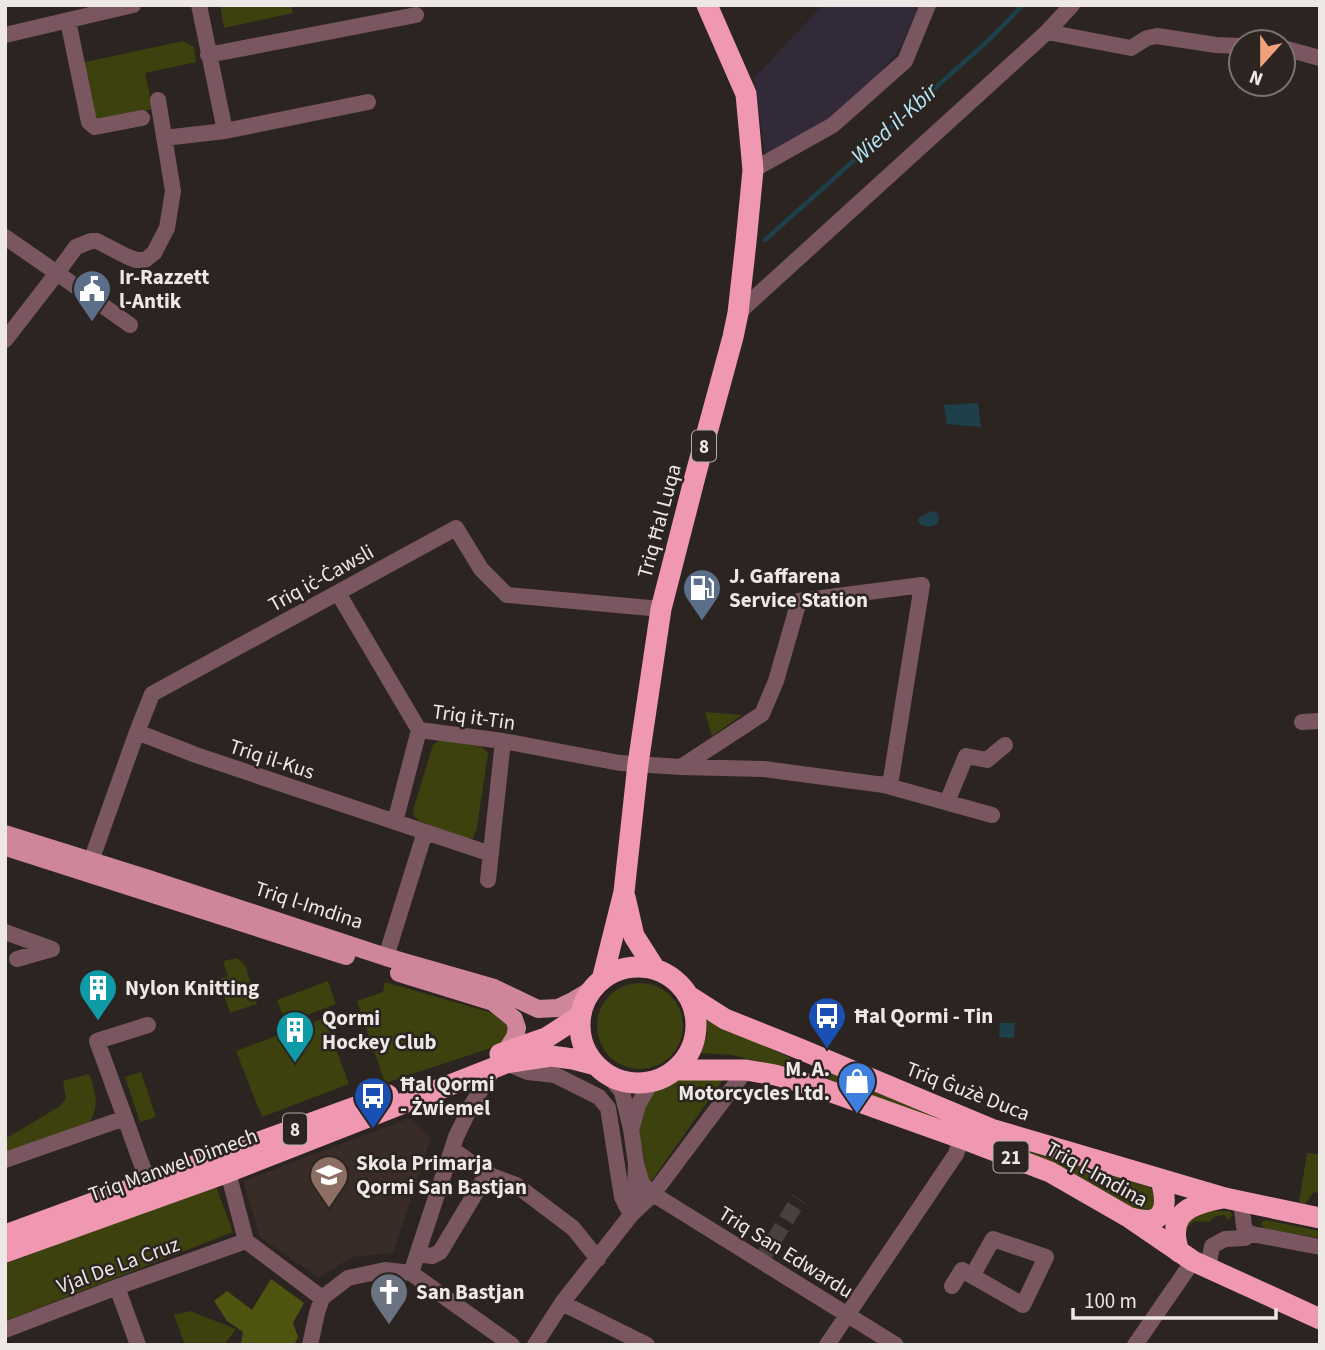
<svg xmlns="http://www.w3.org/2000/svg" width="1325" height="1350" font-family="'Source Sans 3',sans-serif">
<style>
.built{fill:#392c26}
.industrial{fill:#322939}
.green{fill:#3c410d}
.forest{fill:#4e5410}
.water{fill:#1d404a}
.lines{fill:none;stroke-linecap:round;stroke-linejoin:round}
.stream{stroke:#1d404a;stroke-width:4.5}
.minor-tunnel{stroke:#48413f;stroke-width:16;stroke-dasharray:16 8;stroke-linecap:butt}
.minor{stroke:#7a5760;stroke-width:16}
.major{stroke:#cf869a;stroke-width:18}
.highway{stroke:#f098b1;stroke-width:21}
.labels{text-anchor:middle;stroke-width:5;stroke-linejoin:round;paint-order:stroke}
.shield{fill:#2b2421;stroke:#b3adab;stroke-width:2}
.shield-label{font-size:19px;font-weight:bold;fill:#ede8e6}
.poi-label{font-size:21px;font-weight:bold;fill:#ede8e6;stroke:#2b2421;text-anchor:start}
.street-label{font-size:21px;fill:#ede8e6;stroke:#2b2421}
.water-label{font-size:23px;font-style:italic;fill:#b4e5f6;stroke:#2b2421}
</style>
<rect width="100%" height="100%" fill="#2b2421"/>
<path class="built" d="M410,1118L431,1137L393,1253L352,1257L319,1278L260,1237L243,1181Z"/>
<path class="industrial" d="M823,5H921L898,51L872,82L830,120L765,155L754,78Z"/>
<path class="green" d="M220,5H291L293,13L224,28Z
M183,41L194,47L196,62L145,73L153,109L97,121L93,119L81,63Z
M705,712L742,715L712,736Z
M440,740L482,747L488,753L477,828L473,838H465L419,821L414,816L413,810L433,745Z
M237,958L245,965L257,1004L230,1013L219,979L228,976L223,961Z
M328,981L336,1004L286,1023L277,1000Z
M385,982L496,1014L507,1025L508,1036L500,1045L385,1083L357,1001L383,992Z
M597 1026a43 43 0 1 1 86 0a43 43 0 1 1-86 0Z
M324,1018L349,1084L262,1117L236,1051Z
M706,1020L791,1058L786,1068L732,1055L701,1053L707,1036Z
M141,1072L156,1117L140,1122L125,1077Z
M89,1074C96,1092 100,1107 88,1125L5,1152V1139L60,1106L66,1098L63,1081Z
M831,1074L976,1133L1027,1151L1149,1187L1155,1191L1153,1208L1139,1213L928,1117L828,1079Z
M679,1080H723L649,1184L637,1124L653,1093Z
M1307,1153L1320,1154V1193L1314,1192L1305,1204L1299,1202Z
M215,1184L233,1232L5,1321V1264Z
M1203,1211H1229L1233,1215L1228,1220L1224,1215L1216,1216L1209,1222L1195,1221L1189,1226L1181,1242L1186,1217Z
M1266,1220L1320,1231V1238L1265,1229L1261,1225L1262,1222Z
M190,1311L236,1329L224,1345H185L174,1315Z"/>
<path class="forest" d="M271,1279L304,1303L293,1323L298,1337L294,1345H244L241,1343L243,1332L227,1321L214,1301L227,1291L252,1310Z"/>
<path class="water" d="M978,403L981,427L947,424L944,405Z
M932,511L936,512L939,518L938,524L929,527L921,525L918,521L919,518Z
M1000,1023H1015L1014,1038L999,1037Z"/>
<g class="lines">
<path class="stream" d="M765,240L991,38L1023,5"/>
<path class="minor-tunnel" d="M761,1261L799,1199"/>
<path class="minor" d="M199,5L225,131
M68,21L89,122L95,127L142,118
M1047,32L1131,48L1147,38L1157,36L1216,45L1241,46
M5,35L133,5
M1283,48L1320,58
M208,55L416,15
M164,138L225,131L368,102
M753,170L833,125L905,61L928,5
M5,237L57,273L5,340
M738,313L1047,32L1072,5
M130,325L57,273L76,247L91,241H97L126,256L136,260H145L154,253L167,228L173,191L158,100
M338,593L419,730L503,741L620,763L681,767L764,769L884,785L891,779L922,585L799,601L776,681L762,714L681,767
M1302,722L1320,721
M137,732L196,755L491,854
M884,785L992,815
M947,802L966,756L987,760L1005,745
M395,822L419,730
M91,861L137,732L152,694L456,528L481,569L507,595L661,609
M488,880L503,741
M5,932L52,949L17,959
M386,957L425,832
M506,1063L528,1072L555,1075L599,1097L608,1108L622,1197L631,1215
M607,1074L622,1092L631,1129L636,1163L635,1196L631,1215
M125,1118L140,1160L146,1175L147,1183
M632,1127L638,1105L652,1081
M452,1149L487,1174L516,1185L573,1228L598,1259
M5,1160L125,1118L97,1041L148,1025
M636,1163L642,1184L653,1194L896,1345
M228,1172L246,1241L322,1298
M1241,1201L1244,1226L1247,1233L1320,1247
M418,1254L432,1256L440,1252L487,1174
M1208,1268L1212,1246L1225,1239L1245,1238L1250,1234
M411,1273L456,1137L471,1106L493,1070
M952,1286L962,1270L1023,1305L1046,1257L993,1239L972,1276
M117,1287L138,1345
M562,1303L647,1345
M5,1330L117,1287L246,1241
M310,1345L317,1313L322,1298L348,1278L385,1270L411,1273L512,1345
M535,1345L562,1303L631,1215L653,1194L746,1070
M827,1345L956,1154L961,1138
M1135,1345L1193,1261"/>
<path class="major" d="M5,834L146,878L386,957L494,988L538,1009L558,1008L571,1002L593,989
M9,848L346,956
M399,973L493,1002L514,1019L517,1028L515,1037L506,1051"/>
<path class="highway" d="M625,897L634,936L655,969
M580 1025a58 58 0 1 1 116 0a58 58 0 1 1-116 0Z
M602,980L624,892L638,764L661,609L696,473L733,337L738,313L746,242L753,170L746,94L707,5
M689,996L725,1019L800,1049L991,1129L1225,1198L1320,1218
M500,1054L546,1038L580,1016
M676,1070H746L775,1075L815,1086L961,1138L1050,1172L1130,1218L1193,1261L1320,1319
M1131,1218C1164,1227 1169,1209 1161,1180
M5,1235L388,1095
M5,1252L228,1172L506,1063L551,1056L573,1059L596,1065
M1179,1252C1166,1213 1190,1204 1223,1198"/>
</g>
<defs>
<symbol id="civic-pin" viewBox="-11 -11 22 30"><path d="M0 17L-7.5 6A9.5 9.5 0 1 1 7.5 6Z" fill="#5c6f8a" stroke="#2b2421"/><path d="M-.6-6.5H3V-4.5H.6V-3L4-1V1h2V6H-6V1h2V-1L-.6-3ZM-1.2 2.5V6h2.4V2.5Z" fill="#fff"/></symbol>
<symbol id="fuel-pin" viewBox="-11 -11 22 30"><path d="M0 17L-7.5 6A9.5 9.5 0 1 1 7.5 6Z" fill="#5c6f8a" stroke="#2b2421"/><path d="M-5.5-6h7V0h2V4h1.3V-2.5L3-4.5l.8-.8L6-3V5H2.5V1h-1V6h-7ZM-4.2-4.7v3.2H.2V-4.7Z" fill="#fff"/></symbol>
<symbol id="building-pin" viewBox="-11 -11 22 30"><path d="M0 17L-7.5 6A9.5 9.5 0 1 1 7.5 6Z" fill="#0f9aa8" stroke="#2b2421"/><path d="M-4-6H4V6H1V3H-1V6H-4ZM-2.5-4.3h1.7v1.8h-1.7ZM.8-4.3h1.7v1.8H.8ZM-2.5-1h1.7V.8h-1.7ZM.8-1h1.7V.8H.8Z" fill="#fff"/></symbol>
<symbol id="bus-pin" viewBox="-11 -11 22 30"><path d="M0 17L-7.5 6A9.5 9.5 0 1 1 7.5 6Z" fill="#1a4fb4" stroke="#2b2421"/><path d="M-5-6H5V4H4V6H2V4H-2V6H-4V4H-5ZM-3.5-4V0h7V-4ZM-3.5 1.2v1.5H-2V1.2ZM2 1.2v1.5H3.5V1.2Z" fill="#fff"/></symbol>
<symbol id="shop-pin" viewBox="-11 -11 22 30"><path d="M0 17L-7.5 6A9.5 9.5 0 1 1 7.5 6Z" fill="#3f7fe0" stroke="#2b2421"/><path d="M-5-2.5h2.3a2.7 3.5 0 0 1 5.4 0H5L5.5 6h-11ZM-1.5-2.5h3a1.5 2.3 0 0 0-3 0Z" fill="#fff"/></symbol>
<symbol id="school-pin" viewBox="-11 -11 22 30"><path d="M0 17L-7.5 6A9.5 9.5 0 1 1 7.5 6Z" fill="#8d6e63" stroke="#2b2421"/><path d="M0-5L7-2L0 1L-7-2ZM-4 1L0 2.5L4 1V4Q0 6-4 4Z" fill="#fff"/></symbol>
<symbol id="church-pin" viewBox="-11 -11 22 30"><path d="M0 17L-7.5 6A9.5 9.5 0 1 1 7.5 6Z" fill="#6b7280" stroke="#2b2421"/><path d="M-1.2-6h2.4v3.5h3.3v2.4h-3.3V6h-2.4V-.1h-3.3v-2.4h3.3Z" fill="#fff"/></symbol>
</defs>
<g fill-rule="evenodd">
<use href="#civic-pin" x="70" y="267" width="44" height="60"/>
<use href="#fuel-pin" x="680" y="566" width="44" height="60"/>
<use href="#building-pin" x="76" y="966" width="44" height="60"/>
<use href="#bus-pin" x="805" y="994" width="44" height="60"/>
<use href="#building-pin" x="273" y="1008" width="44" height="60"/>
<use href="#shop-pin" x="835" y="1059" width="44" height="60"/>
<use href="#bus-pin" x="351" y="1074" width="44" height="60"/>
<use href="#school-pin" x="307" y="1153" width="44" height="60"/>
<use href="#church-pin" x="367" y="1270" width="44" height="60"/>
</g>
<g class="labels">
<g class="shield">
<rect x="692" y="430.5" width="24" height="31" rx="5"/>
<rect x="283" y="1113.5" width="24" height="31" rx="5"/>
<rect x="993.5" y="1141.5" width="35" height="31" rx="5"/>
</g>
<g class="shield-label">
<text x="704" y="453">8</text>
<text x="295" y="1136">8</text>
<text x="1011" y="1164">21</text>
</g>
<g class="poi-label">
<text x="119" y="284">Ir-Razzett<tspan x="119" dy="24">l-Antik</tspan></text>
<text x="729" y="583">J. Gaffarena<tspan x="729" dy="24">Service Station</tspan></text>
<text x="125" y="995">Nylon Knitting</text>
<text x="854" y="1023">Ħal Qormi - Tin</text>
<text x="322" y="1025">Qormi<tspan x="322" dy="24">Hockey Club</tspan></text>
<text x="830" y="1076" text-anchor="end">M. A.<tspan x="830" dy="24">Motorcycles Ltd.</tspan></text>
<text x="400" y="1091">Ħal Qormi<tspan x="400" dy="24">- Żwiemel</tspan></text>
<text x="356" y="1170">Skola Primarja<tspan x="356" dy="24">Qormi San Bastjan</tspan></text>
<text x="416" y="1299">San Bastjan</text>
</g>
<g class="street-label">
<text transform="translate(659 521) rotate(-75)" y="7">Triq Ħal Luqa</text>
<text transform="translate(321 578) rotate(-29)" y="7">Triq iċ-Ċawsli</text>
<text transform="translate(474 717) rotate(8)" y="7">Triq it-Tin</text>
<text transform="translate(272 759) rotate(18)" y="7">Triq il-Kus</text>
<text transform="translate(309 905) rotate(18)" y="7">Triq l-Imdina</text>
<text transform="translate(968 1091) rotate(21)" y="7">Triq Ġużè Duca</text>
<text transform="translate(173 1165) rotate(-20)" y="7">Triq Manwel Dimech</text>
<text transform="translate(1097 1174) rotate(29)" y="7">Triq l-Imdina</text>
<text transform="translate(786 1252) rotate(32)" y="7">Triq San Edwardu</text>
<text transform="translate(118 1265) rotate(-20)" y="7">Vjal De La Cruz</text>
</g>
<g class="water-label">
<text transform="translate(894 123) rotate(-42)" y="8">Wied il-Kbir</text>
</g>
</g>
<rect width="1325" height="1350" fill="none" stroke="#ede8e6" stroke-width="14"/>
<g transform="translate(1262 63) rotate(201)"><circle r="33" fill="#2b2421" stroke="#797270" stroke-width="2"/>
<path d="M0-5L12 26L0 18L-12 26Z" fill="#f1a17b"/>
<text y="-10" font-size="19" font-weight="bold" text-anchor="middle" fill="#ede8e6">N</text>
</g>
<path d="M1073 1308v10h203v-10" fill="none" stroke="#ede8e6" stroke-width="3.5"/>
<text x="1084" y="1308" font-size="21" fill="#ede8e6" stroke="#2b2421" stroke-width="5" paint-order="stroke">100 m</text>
</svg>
